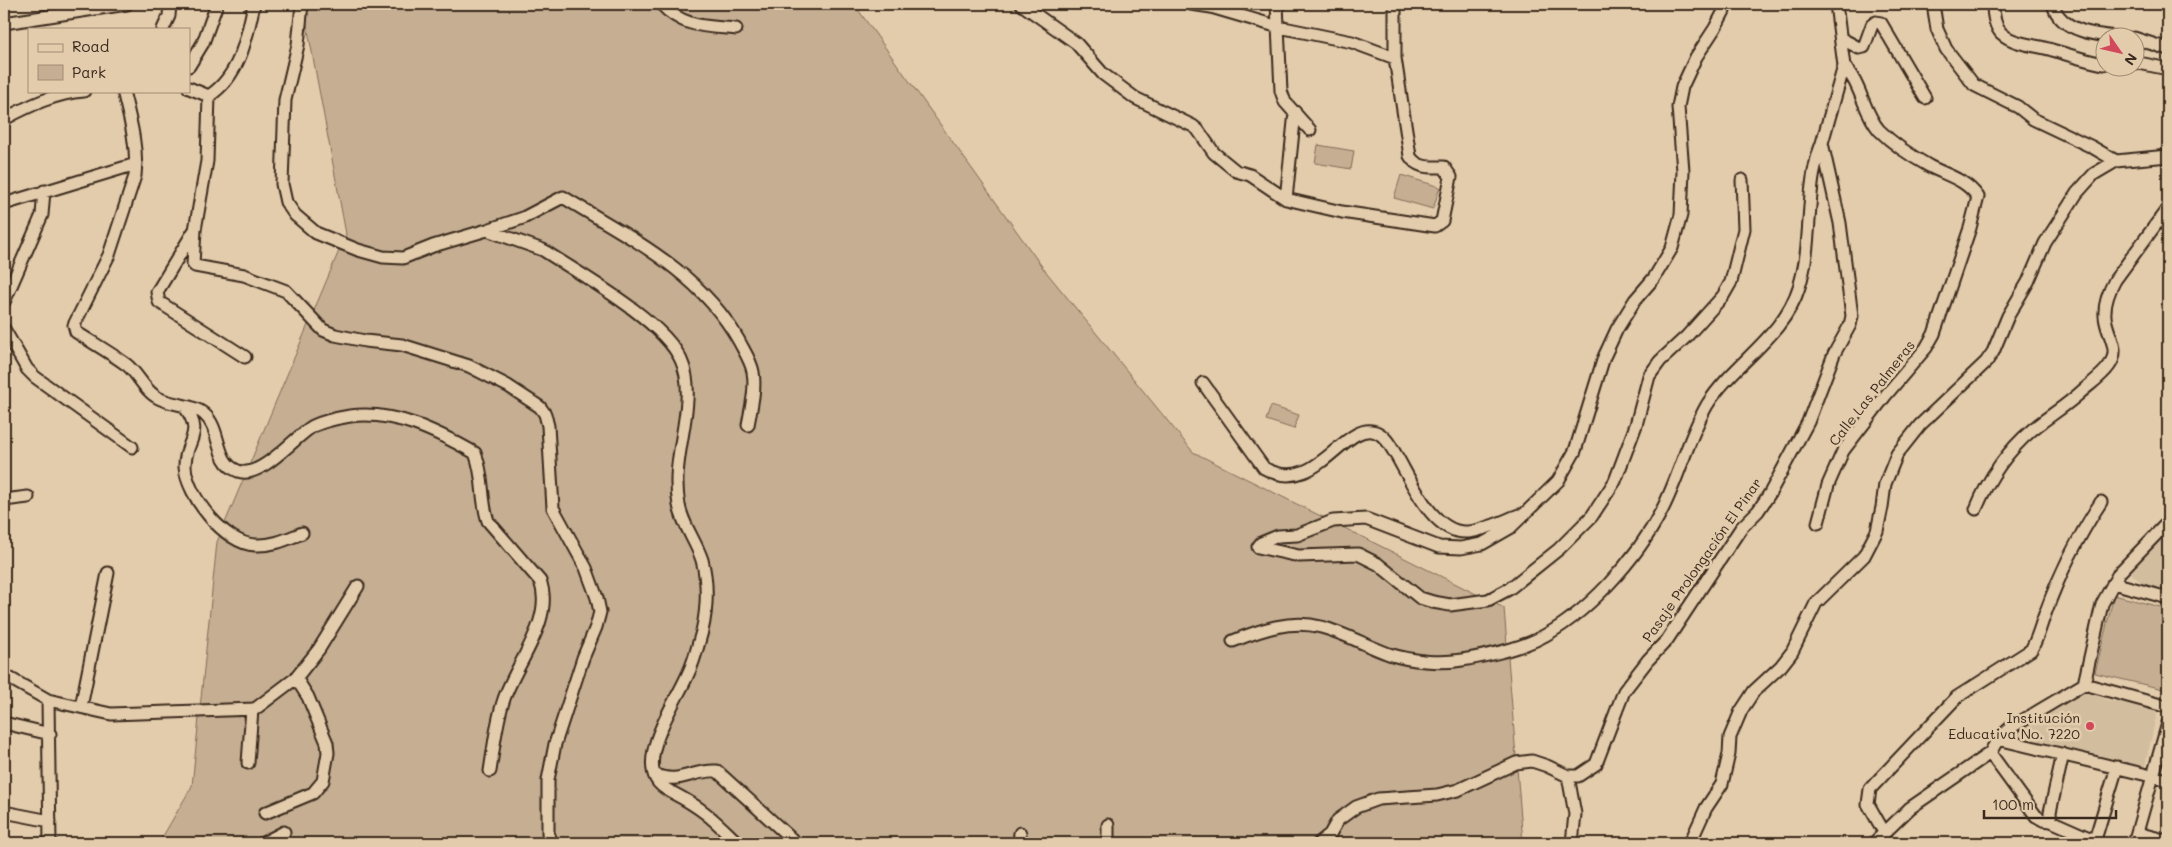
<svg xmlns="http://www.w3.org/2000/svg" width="2172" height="847" font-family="Mali,sans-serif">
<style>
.built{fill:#d3bd9f}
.green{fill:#c5ae92;stroke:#806c58}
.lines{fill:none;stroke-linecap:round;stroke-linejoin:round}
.minor-casing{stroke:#3b2a1e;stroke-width:15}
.minor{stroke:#e3ccac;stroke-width:11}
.poi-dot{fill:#d1495b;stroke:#e3ccac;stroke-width:2}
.labels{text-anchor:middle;stroke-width:5;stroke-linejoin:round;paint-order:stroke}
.street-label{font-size:14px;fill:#3b2a1e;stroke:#e3ccac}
.poi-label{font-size:14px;fill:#3b2a1e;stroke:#e3ccac;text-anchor:end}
</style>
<rect width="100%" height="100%" fill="#e3ccac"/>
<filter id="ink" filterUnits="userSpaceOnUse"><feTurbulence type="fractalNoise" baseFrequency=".02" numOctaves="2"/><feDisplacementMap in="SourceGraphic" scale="10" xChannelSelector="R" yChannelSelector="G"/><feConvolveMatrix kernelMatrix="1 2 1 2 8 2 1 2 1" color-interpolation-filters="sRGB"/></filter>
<g filter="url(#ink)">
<path class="built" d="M2168,531V591L2146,587L2128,570Z
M2080,690L2114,702L2116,700L2155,710L2157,713L2145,766L2140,771L2007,739Z"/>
<path class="green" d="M303,4H854L1043,268L1193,452L1504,608L1523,843H159L192,786L217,542L346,234Z
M1318,145L1354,151L1351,169L1315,163Z
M1401,175L1440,187L1433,209L1394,198Z
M1271,406L1299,415L1294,429L1266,420Z
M2114,595L2168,609L2167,690L2095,673Z"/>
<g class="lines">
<defs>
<path id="minor" d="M302,4L298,45L285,100L282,184L286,202L295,215L316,233L358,250L383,257L403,258L433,246L487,230L543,250C581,275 663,320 681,360C687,373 688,386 687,400C685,436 672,468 679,505C682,524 696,541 702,560C709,586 707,617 699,642C696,653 693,664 688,674C677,700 641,751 656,779C659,785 667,790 673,793C704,809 714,820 738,843
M661,4C683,28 707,26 736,29
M1021,4L1076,43L1103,74L1135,98L1193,126L1198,130L1214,153L1236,171L1250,175L1286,199L1342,212L1435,226L1442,221L1451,177L1444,167C1432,167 1417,169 1410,156L1395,58V4
M1191,4L1211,7L1279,27L1352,42L1395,58
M1277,4L1281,91L1285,102L1310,130
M1724,4V11L1715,28L1696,57L1682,87L1678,107L1683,171L1681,215L1672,248L1654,278L1635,300L1617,329L1604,357L1575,451L1558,481L1510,528L1482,544L1461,548L1439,547L1366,519L1333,521L1297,535L1278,536L1261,543L1258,547L1299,556L1358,554L1378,564L1420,598L1433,602L1450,605L1488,600L1509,589L1559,549L1592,516L1615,481L1636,425L1649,376L1660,361L1687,336L1723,296L1731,282L1744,229L1742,180
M1933,4L1937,29L1946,49L1974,85L2018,107L2033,119L2092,147L2116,161
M1993,4C1993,13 1994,25 2001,33C2014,45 2037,45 2052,50C2070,55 2086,61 2104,64
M2053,4C2060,34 2104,36 2129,38
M4,23L127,4
M163,29L169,16L170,4
M2134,38L2168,49
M1842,39L1859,48L1864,47L1872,25L1876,22L1881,23L1925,98
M2134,62L2168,69
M189,66L203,43L217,4
M189,88L209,96
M123,91C130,119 138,147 135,176L109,255L74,325L76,332C93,343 111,353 127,365C138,374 143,388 155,396C169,406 191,403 204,414C222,429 214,462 238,471C260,480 294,437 313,426C324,421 338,418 350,416C395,410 438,432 475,453C485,478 480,498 488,521L540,581C555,619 516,663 504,699C496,722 494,747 490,771
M209,96L207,161L195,230L193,264L195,266L244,275L286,291L323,330L335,335L365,341L402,345L469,366L508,386L540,407L545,414L548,426L553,508L586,568L597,598L600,612L596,627L583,658L555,744L548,780V833L552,843
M209,96C240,76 247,37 254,4
M4,119C29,106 55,93 84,91
M1286,199L1295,112
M4,204L136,164
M487,230L523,218L563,197C628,237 700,271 739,341C744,351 751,361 753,372C756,389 751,408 748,425
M194,231L157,292L159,302L245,357
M4,302L42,215L44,191
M4,329L27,369L35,377L132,447
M1203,383L1264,468C1316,498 1344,420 1376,432C1386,436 1391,447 1396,455C1411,480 1433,535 1468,532C1486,530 1503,521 1519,515
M184,406C206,435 184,440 185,467C187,496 225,544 255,545C273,546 287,539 302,533
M4,500L28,497
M1976,509C1989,477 2007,451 2033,429C2049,416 2066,406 2081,392C2090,384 2102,376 2109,366C2122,348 2106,335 2105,316C2104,303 2109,291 2115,280L2168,208
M1818,523L1828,485L1843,451L1886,395L1926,348L1934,334L1970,228L1978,197C1965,179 1948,176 1929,166C1911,156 1894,145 1879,130C1863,111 1861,84 1844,66
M2113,583L2168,598
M1233,641C1260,630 1291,619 1321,627C1345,633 1366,646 1389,654C1411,661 1439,664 1462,660C1486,656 1514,650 1536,640C1586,616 1637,559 1662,510C1679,477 1688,438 1707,405C1733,363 1784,337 1799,287C1814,241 1804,188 1822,143
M4,675L48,700L111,714L255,709L296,678L319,649L358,586
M2084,684L2168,707
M48,700L50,843
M81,707L108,573
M4,723L50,734
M1998,739L2168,780
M1990,753L2036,816L2043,820L2051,821L2094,840
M248,763L252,709
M654,774C678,786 693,769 717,771L796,843
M1568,776L1575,814L1572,843
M4,812L50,821
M265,813L313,793L323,781L328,753L327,743L308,697L296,678
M2051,821L2050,812L2063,754
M1884,832L1868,804L1870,789L1957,697L2031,650C2038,638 2040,627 2045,614C2059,575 2078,537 2101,502
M2137,833L2164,840
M263,843L284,832
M1019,843L1020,833
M1108,843V825
M1319,843L1330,834L1338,820L1356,807L1378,799L1437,795L1458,790L1516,763L1532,761L1547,766L1568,776H1578L1596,764L1624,691L1648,660L1667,640L1741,528L1758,511L1770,493L1808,422L1834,354L1850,325L1852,316L1840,223L1822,143L1844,66L1836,4
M1690,843L1706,808L1722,784L1729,754L1730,737L1741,711L1754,691L1781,666L1792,652L1816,603L1864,556L1877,531L1882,507L1885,484L1897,454L1920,425L1986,362L1993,352L2008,316L2028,282L2045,243L2077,193L2094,174L2116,161L2168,156
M1874,843L1910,808L1990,753L1998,739L2010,728L2084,684L2102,604L2119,573L2168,522
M2094,843L2117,767
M2134,843L2168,723"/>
</defs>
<use href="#minor" class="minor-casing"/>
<use href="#minor" class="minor"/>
</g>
</g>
<circle class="poi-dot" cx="2090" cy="726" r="5"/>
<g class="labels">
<g class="street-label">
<text transform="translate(1872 393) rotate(-52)" y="5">Calle Las Palmeras</text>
<text transform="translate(1702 560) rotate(-55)" y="5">Pasaje Prolongación El Pinar</text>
</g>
<g class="poi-label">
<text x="2080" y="723">Institución<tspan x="2080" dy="16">Educativa No. 7220</tspan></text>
</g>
</g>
<rect width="2172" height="847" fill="none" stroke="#e3ccac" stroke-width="20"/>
<rect x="10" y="10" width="2152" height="827" fill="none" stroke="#3b2a1e" stroke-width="2" filter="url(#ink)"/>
<rect x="28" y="28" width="162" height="65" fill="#e3ccac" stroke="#a08b73"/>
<rect x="38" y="44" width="25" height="8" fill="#e3ccac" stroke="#a08b73"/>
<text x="72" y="52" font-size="15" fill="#3b2a1e">Road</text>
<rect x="38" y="65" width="25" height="15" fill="#c5ae92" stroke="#a08b73"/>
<text x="72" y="78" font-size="15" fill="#3b2a1e">Park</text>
<g transform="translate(2120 52) rotate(124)"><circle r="24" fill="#e3ccac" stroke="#a08b73"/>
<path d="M0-4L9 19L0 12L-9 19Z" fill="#d1495b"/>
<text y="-8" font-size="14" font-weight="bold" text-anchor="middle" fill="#3b2a1e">N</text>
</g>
<path d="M1984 810v8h132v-8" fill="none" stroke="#3b2a1e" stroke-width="2.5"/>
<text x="1992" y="810" font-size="15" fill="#3b2a1e" stroke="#e3ccac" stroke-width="4" paint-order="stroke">100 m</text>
</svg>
